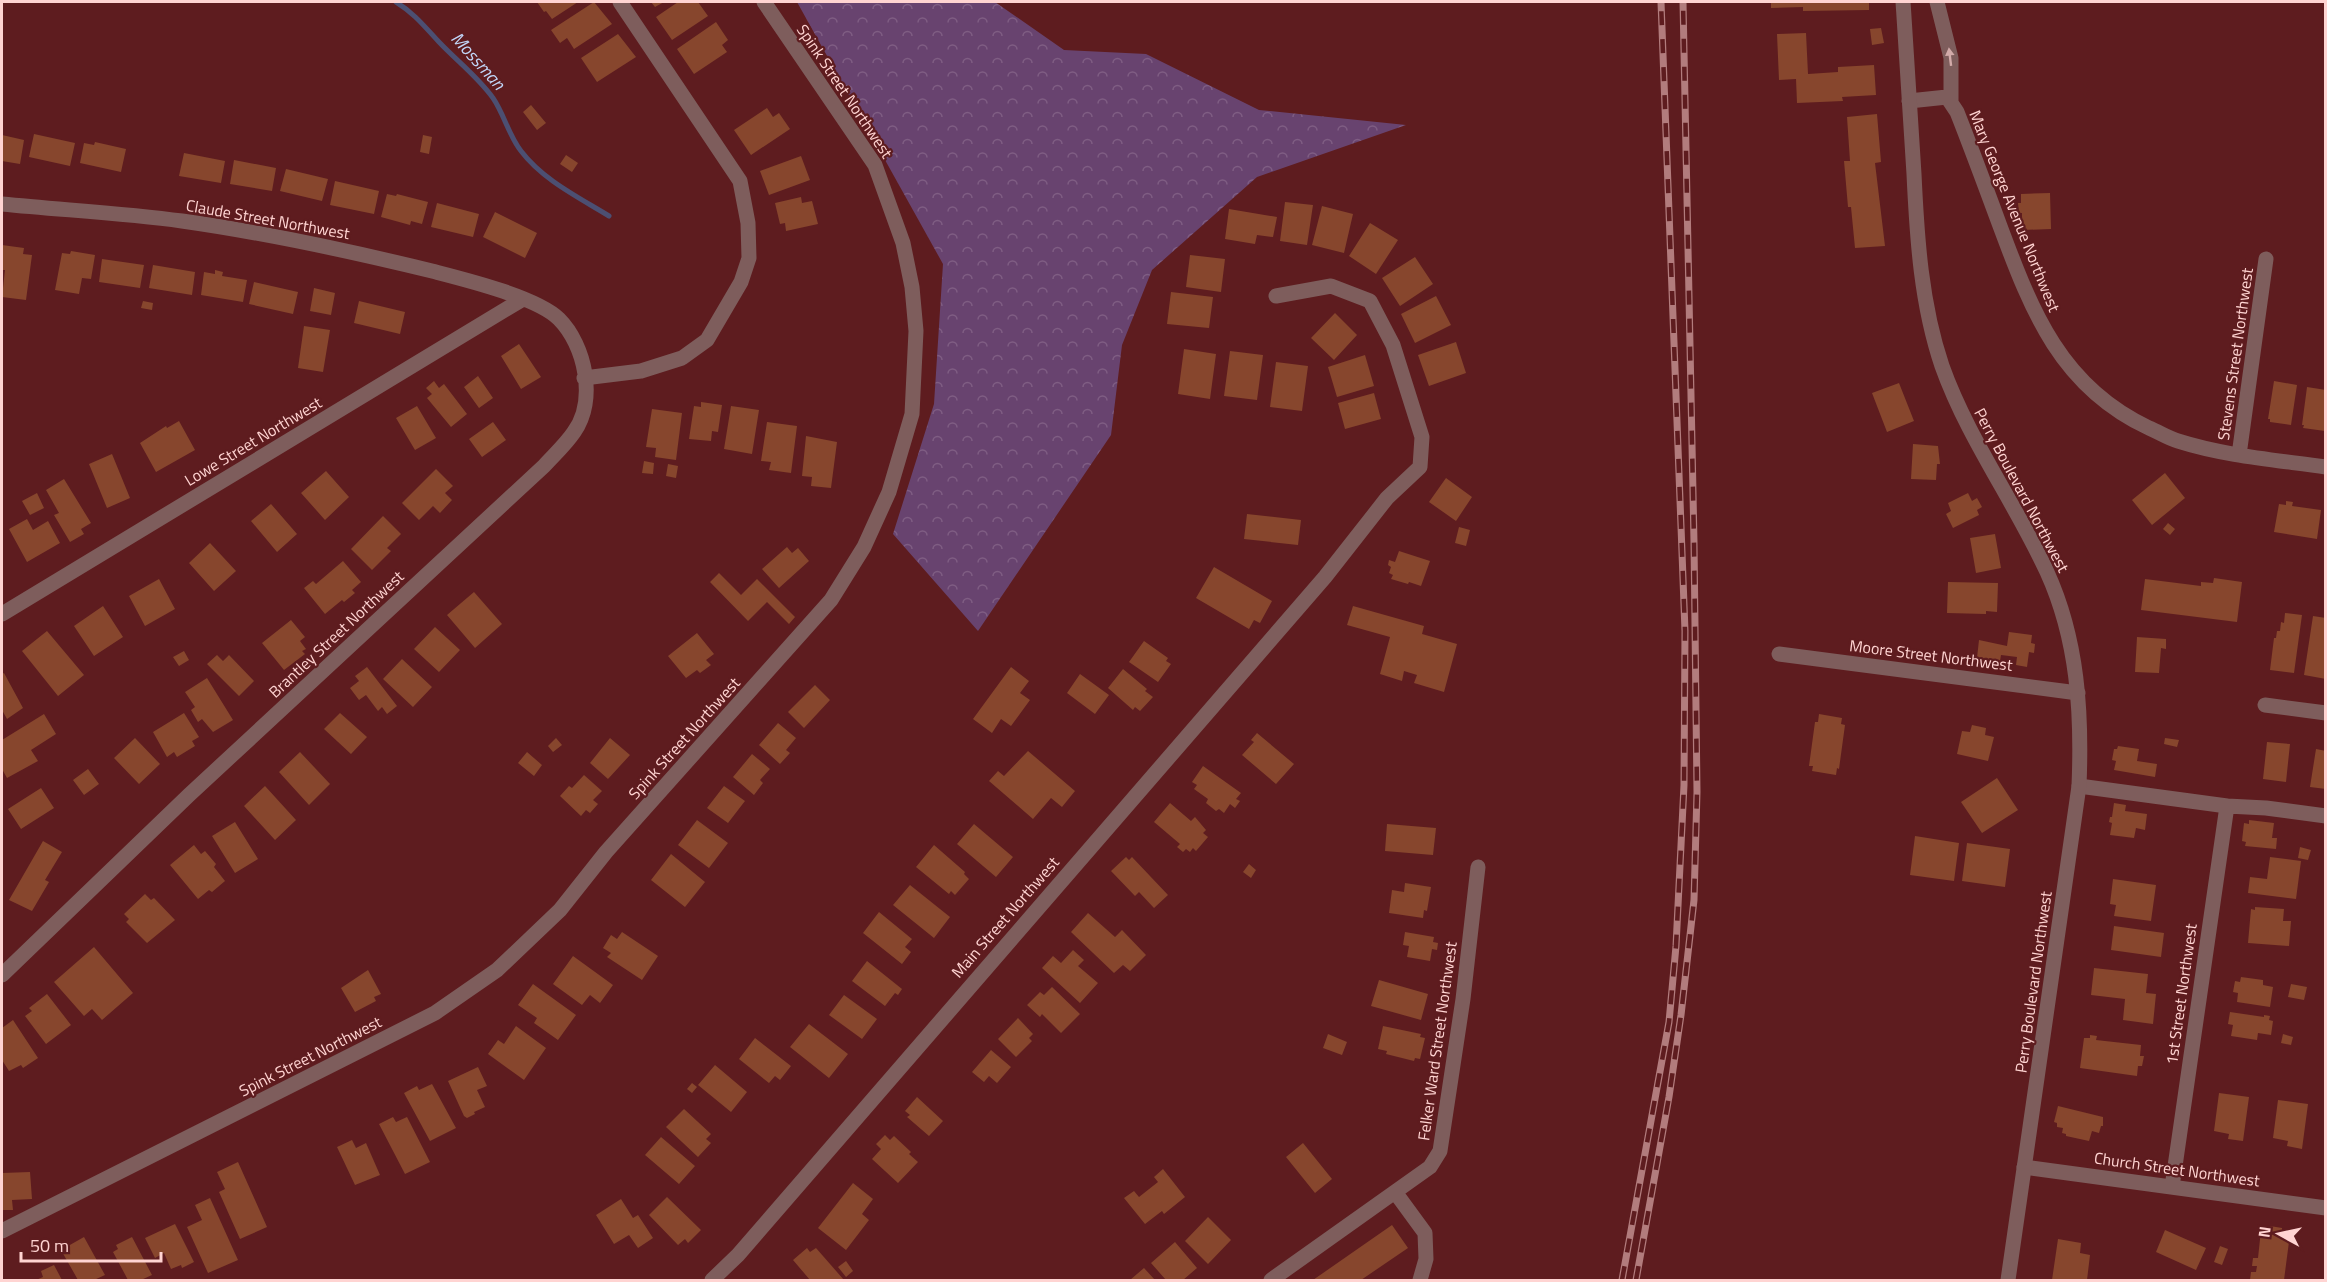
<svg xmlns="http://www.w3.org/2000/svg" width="2327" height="1282" font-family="'Titillium Web',sans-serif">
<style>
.forest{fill:url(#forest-crowns)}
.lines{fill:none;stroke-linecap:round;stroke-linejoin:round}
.stream{stroke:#4c4f72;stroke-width:5}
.building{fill:#87462d}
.minor{stroke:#7e5d5c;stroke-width:15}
.tertiary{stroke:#7e5d5c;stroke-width:15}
.rail-casing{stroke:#b27c7d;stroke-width:7}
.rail{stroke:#5e1c1f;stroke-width:4.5;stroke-dasharray:14;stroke-linecap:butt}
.oneway{fill:#d2aaa9}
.labels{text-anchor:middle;stroke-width:4.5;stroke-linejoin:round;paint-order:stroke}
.street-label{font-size:16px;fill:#ffd4d2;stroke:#5e1c1f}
.water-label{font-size:18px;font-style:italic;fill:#c2d6f8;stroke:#5e1c1f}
</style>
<defs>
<pattern id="forest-crowns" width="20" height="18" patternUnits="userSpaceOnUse" patternTransform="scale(1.5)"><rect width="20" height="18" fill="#68436f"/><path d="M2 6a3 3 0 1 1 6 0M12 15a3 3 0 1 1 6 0" fill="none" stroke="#7f5d83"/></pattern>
</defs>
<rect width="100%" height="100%" fill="#5e1c1f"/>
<path class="forest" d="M797,2H995L1064,50L1146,54L1259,110L1406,125L1257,177L1152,270L1122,345L1111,435L978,631L893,534L934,404L943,264Z"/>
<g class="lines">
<path class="stream" d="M396,2C414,13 425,27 439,42C457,61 478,77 493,98C504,114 509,136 521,151C543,180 578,197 609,216"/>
</g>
<path class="building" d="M537,2H578L552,19L546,11L544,12Z
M594,2L612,24L574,49L567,38L560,43L551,30Z
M651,2H664L655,7Z
M678,2H698L708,16L672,40L656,17Z
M1771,2H1869V10L1803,11V7L1771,8Z
M716,22L728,40L722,45L727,52L694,74L677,49Z
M1881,28L1884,43L1872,45L1870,29Z
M1806,33L1808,74L1838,72V67L1874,65L1876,95L1842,97L1843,101L1797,103L1796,79L1779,80L1777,34Z
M618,34L636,57L597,82L581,58Z
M531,105L546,123L537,130L523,112Z
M767,108L773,117L779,113L790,129L751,155L734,130Z
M1877,114L1881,162L1875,163L1885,246L1855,248L1851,207H1848L1844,161H1850L1847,117Z
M34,134L75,143L70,166L29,157Z
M2,135L24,140L20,164L2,161Z
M423,135L432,137L429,154L420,152Z
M95,142L126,149L121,172L80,163L84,143L94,145Z
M184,153L225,161L221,183L179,176Z
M566,155L578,163L572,172L560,164Z
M801,156L810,180L769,195L760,171Z
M234,160L276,168L272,191L230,184Z
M286,169L328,179L322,201L280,191Z
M335,181L379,191L374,214L330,205Z
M2050,193L2051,229L2022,230V213H2019L2018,203H2021V194Z
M387,194L396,196L397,194L428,202L422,224L411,221L410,225L381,217Z
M801,197L802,203L812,201L818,224L786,231L785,223L780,224L775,203Z
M1285,202L1313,205L1307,245L1280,241Z
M437,203L479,214L473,237L431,227Z
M1322,206L1353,214L1344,253L1312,245Z
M1229,209L1277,217L1273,237L1257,235L1255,244L1225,239Z
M495,212L537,233L525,258L483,237Z
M1370,223L1398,240L1376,274L1349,256Z
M2,245L24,248L23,254L32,255L26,300L2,297L5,270H2Z
M71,251L95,255L91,279L82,278L79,294L55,290L62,253L70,254Z
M1190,255L1225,259L1221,292L1186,287Z
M1415,257L1433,284L1400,306L1382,278Z
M102,259L144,265L140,288L99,282Z
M153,265L195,272L192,295L149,288Z
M215,270L223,272L222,276L247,280L243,302L201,295L204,272L215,274Z
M254,282L298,292L293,314L249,304Z
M314,288L335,293L331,315L310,311Z
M1171,292L1213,297L1209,328L1167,324Z
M1436,296L1451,325L1415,343L1401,314Z
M143,301L153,303L152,310L141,308Z
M359,301L405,312L400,334L354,323Z
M1335,313L1357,335L1334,360L1311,338Z
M304,326L330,330L323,372L298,368Z
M1456,342L1466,373L1429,386L1418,355Z
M519,344L541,377L521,389L501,356Z
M1184,349L1216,354L1210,399L1178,394Z
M1230,351L1263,355L1257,400L1224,396Z
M1365,355L1374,386L1337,397L1328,367Z
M1276,362L1308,366L1302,411L1270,407Z
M478,376L493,398L479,408L464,387Z
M434,381L439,388L444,384L467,414L451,427L427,398L432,394L426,388Z
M2274,381L2297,385L2291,425L2270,422V419H2268Z
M1899,383L1914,421L1887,432L1872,393Z
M2307,387L2326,390L2325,431L2303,428L2304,425H2302Z
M1374,393L1381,419L1345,429L1338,403Z
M701,402L722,405L718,432L712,431L711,441L689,439L694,406L701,407Z
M417,406L436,438L415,450L396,418Z
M731,406L759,410L752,454L724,449Z
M652,409L682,413L676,460L655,457L656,448L646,447Z
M179,421L195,450L156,472L140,443L166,426L167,428Z
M493,422L506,440L482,457L469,439Z
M767,422L797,426L791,473L769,470L771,462L761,461Z
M806,436L837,442L831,488L811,486L812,477L802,476Z
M1913,444L1938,446L1940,464H1937L1936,480L1911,479Z
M112,454L130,498L107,508L89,464Z
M644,461L654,463L653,474L642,473Z
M668,464L678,466L676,478L666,476Z
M436,469L453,486L445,493L452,500L440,513L433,506L419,520L402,503Z
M326,471L349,497L325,520L301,493Z
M2165,473L2185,498L2152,525L2132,500Z
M1446,478L1472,497L1456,521L1429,502Z
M64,479L91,523L81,529L84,534L70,542L54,515L59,513L46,490Z
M37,493L44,508L30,515L22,501Z
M1968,493L1972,501L1977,498L1982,507L1977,510L1979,515L1953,528L1946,514L1951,511L1948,503Z
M2286,501L2293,502L2292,506L2321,510L2317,539L2274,532L2279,504L2286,505Z
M271,504L297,534L277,552L251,521Z
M1247,514L1301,520L1298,545L1244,539Z
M383,516L401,534L387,548L391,551L372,570L351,549Z
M27,519L33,530L48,521L60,543L27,562L9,529Z
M2168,523L2175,529L2170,535L2163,529Z
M1459,527L1470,530L1466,546L1455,543Z
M1995,534L2001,568L1976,573L1970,538Z
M210,543L236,571L214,591L189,563Z
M787,547L792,553L798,548L809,561L779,588L762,569Z
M1399,551L1430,561L1421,586L1409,582L1408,584L1391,579L1393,575L1389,573L1391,567L1388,565L1389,560L1395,562Z
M343,561L361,582L352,590L355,593L344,602L342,600L325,614L304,588L313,581L316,584Z
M1214,567L1272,601L1260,623L1254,620L1249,629L1196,598Z
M719,573L741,595L757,579L795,617L789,624L767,602L748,621L710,582Z
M2214,578L2242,582L2237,622L2141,610L2145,579L2201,586V582L2213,583Z
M159,579L175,609L145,626L129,596Z
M1948,582L1998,583L1997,612L1986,611V614L1947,613Z
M474,592L502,624L475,648L447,615Z
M103,606L123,637L94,656L74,626Z
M1353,606L1424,626L1422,634L1457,644L1444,692L1414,683L1417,675L1404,671L1402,681L1380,674L1390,637L1347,625Z
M2285,613L2302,615L2294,673L2270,670L2274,638H2276L2277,631H2280L2281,622L2284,623Z
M2313,616L2326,618V679L2304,675Z
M291,620L305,637L300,641L306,649L302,651L305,654L284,670L262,643Z
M435,627L460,650L439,672L414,649Z
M47,631L84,675L58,696L22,651Z
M2009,632L2032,635L2031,643L2035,644L2034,653L2029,652L2027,667L2016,665L2017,657L2001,655L2000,661L1977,658L1979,640L2007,646Z
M697,633L714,654L706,660L711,665L700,673L697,670L686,678L668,656Z
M2137,637L2166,639V649L2161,648L2159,673L2135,672Z
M1144,641L1168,658L1166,661L1171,664L1158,682L1129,662Z
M184,651L189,660L179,666L173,657Z
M217,655L223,661L229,655L254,681L239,696L207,664Z
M402,659L432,687L413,707L383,679Z
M367,667L397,706L387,714L382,707L378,711L366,695L359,700L350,688L359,681L355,676Z
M1011,667L1029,681L1020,693L1030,700L1011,726L1001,719L992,733L973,719Z
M1123,669L1147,689L1145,691L1153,697L1140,711L1135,707L1133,710L1108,688Z
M4,673L23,708L7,719L2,710V674Z
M1080,674L1109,695L1095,714L1067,693Z
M207,678L233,720L213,732L202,719L198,722L191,710L195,707L185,692Z
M815,685L830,700L804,728L788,712Z
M184,713L199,737L192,741L195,746L177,757L174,752L167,757L153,732Z
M340,713L367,737L351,754L324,729Z
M44,714L56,734L31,750L38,761L7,778L2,769V740Z
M1819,714L1842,718L1841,724L1845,725L1839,769L1837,768L1836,775L1812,771L1813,766H1809L1815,722H1818Z
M778,723L796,738L786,750L790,753L780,764L759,745Z
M1972,725L1986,728L1985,735L1994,737L1988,761L1957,754L1962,731L1970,732Z
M1257,733L1294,764L1276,784L1242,755L1254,742L1251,740Z
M135,738L160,764L139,784L114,758Z
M556,738L562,745L553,752L548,746Z
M610,738L630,755L608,779L590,763Z
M2165,738L2179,740L2177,747L2164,744Z
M2267,742L2290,744L2286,782L2263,779Z
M2118,746L2139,749L2137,761L2157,764L2155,777L2114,770L2116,761L2112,760L2114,749H2117Z
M2316,749L2326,751V789L2310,787Z
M1028,751L1075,791L1062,807L1051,798L1033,819L989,781L998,771L1004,776Z
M300,752L330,784L309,805L279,772Z
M527,752L542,765L534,776L518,763Z
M752,754L770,769L760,780L763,783L754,795L733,777Z
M1203,766L1241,793L1236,799L1240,801L1235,808L1230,804L1224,813L1219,809L1216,811L1206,803L1208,799L1194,789L1197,785L1192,782Z
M88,769L99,784L84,795L73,780Z
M584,775L602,791L593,800L598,804L590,813L586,810L581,816L560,796L569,786L572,788Z
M1997,778L2018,810L1982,833L1961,802Z
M265,786L296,820L275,840L244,806Z
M724,786L745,801L728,823L707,808Z
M41,788L54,808L21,829L8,809Z
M1170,803L1191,821L1195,817L1206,830L1203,833L1208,837L1196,851L1193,848L1190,852L1186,849L1183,852L1177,847L1180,844L1154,822Z
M2114,803L2126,805L2125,811L2147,814L2145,830L2136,828L2134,838L2110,835L2112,823L2109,822L2110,817H2112Z
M697,820L728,843L709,868L678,845Z
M2249,820L2274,823L2272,838H2277L2276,849L2245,846L2246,842L2242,841L2244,823L2249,824Z
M235,822L258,859L235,873L212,836Z
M974,824L1013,857L996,877L957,844Z
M1387,824L1436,828L1433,855L1385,851Z
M1915,836L1959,843L1954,881L1910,875Z
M43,841L62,852L45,880L49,882L32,911L9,900Z
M1967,843L2010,849L2005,887L1962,881Z
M194,845L201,854L205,851L216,864L214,867L225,881L212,892L209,890L198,899L170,865Z
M934,845L965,872L964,874L969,879L955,895L951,891L949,894L916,867Z
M2300,847L2311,850L2308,860L2298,858Z
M671,854L705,882L685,907L651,880Z
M1126,857L1129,860L1132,857L1168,895L1154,908L1139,892L1135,896L1111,871Z
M2270,857L2301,861L2296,899L2248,893L2250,877L2267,879Z
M1249,864L1256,870L1251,878L1243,872Z
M2113,879L2156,885L2151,921L2114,916L2116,905L2110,904Z
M1405,883L1431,887L1427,911L1424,910L1423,918L1389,913L1392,890L1404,892Z
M910,885L950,917L934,938L893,905Z
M145,894L151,900L154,898L175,920L147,943L126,922L129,919L124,914Z
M2255,907L2284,909L2283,921H2291L2289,946L2248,943L2251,909L2255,910Z
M879,912L912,939L905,947L911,952L902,964L863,933Z
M1088,913L1115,937L1122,930L1146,955L1130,971L1123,965L1114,973L1071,932Z
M2114,926L2164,933L2161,957L2111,950Z
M622,932L658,956L642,980L607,957L611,953L603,948L611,935L617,939Z
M1405,932L1434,937L1433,942L1438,943L1437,950L1432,949L1430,961L1407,957L1409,946L1403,945Z
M94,947L133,993L102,1020L92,1009L84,1016L54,982Z
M1073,950L1084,960L1078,966L1098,983L1080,1003L1042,968L1053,956L1061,963Z
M573,956L613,985L600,1003L590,995L582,1005L553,984Z
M867,961L902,989L898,995L895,993L885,1006L852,981Z
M2094,968L2148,974L2146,993L2156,994L2153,1024L2123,1020L2125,999L2091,995Z
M368,970L381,994L374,997L376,1001L355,1012L341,988Z
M2241,977L2263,980V985L2273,987L2270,1007L2237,1002L2238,993L2233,992L2235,981L2240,982Z
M1379,980L1428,994L1421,1020L1371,1006Z
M533,984L576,1015L558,1040L534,1023L537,1018L518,1005Z
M2291,984L2307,987L2304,1000L2288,997Z
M1052,987L1080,1014L1061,1033L1042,1014L1040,1017L1027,1005L1040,992L1044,995Z
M47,994L71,1025L46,1044L25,1016L32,1011L29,1008Z
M844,995L877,1019L862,1039L829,1015Z
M2230,1012L2264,1017V1015L2270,1016L2269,1020L2273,1021L2271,1035L2258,1033L2257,1040L2231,1036L2233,1025L2228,1024Z
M1018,1018L1033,1034L1029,1038L1032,1041L1016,1057L998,1039Z
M13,1020L38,1058L23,1068L21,1065L9,1071L2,1060V1028Z
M809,1024L848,1054L829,1078L790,1047Z
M516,1026L546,1048L524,1080L488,1054L498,1040L504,1044Z
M1383,1026L1421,1034L1420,1037L1425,1038L1420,1059L1415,1058L1414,1061L1386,1054L1387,1051L1378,1049Z
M1328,1034L1347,1042L1342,1055L1323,1048Z
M2283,1034L2293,1037L2291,1045L2281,1043Z
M2090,1035L2097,1036L2096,1040L2141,1045L2140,1056H2144L2142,1066H2138L2137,1076L2080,1068L2084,1038H2090Z
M755,1038L791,1066L780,1080L775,1076L769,1083L739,1059Z
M991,1050L1011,1067L997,1083L989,1076L984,1082L972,1072Z
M715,1065L747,1092L731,1112L698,1085Z
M478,1067L487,1086L477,1090L485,1107L474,1112L475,1114L467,1118L464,1116L448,1081Z
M692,1083L697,1087L692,1093L687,1089Z
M432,1084L456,1128L430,1141L404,1093L417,1086L419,1090Z
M2219,1093L2249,1097L2243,1141L2228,1139L2229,1134L2214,1131Z
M917,1097L943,1121L929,1136L907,1117L910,1115L905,1111Z
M2278,1100L2308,1104L2302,1149L2287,1146L2288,1141L2273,1138Z
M2058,1106L2103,1117V1126H2101L2099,1133L2092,1131L2089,1141L2066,1136V1134L2062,1133L2063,1128L2057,1127V1123L2054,1122Z
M684,1109L711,1134L706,1139L711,1143L698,1157L666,1127Z
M393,1117L396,1122L407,1117L430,1162L405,1174L379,1124Z
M885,1135L890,1140L894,1136L911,1152L909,1154L918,1162L898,1183L872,1159L881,1149L876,1144Z
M661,1137L695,1166L679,1184L645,1155Z
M352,1140L356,1148L366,1143L380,1175L355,1185L337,1147Z
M1303,1143L1332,1179L1315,1193L1286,1157Z
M238,1162L267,1227L240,1239L219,1192L225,1189L217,1172Z
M1163,1169L1185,1197L1164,1214L1162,1211L1145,1224L1124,1198L1134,1191L1139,1197L1158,1182L1154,1177Z
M30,1172L32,1199L12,1200L13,1210H2V1173Z
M853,1183L873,1199L862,1214L869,1220L846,1250L818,1228Z
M667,1197L701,1230L688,1243L685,1239L678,1245L649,1215Z
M210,1198L238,1260L208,1273L187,1227L202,1220L195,1205Z
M621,1199L633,1218L638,1215L653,1238L638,1248L629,1235L614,1244L596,1215Z
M1208,1217L1231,1240L1208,1264L1185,1241Z
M175,1224L194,1262L182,1268L181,1265L171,1269L164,1253L155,1258L145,1238Z
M1392,1225L1408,1248L1361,1280H1313Z
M2270,1226L2282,1228V1233L2290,1234L2284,1280H2250L2251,1272H2256L2257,1266H2252L2253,1258H2258L2261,1230L2270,1231Z
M2165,1230L2206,1248L2196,1270L2156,1252Z
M84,1237L105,1275L94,1280H78L61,1250Z
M132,1237L152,1275L141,1280H128L113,1252L118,1249L116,1245Z
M2058,1239L2081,1243L2080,1253L2090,1255L2087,1280H2052Z
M1175,1242L1197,1268L1183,1280H1166L1151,1263Z
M2220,1246L2228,1249L2222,1265L2214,1262Z
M807,1248L810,1252L816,1248L844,1280H810L793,1260Z
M846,1261L853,1271L846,1277L838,1267Z
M54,1265L62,1280H36L43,1277L41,1271Z
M1144,1268L1155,1280H1130Z"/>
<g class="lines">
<path class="minor" d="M1937,2L1951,58V103
M1909,101L1947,97L1957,112C1972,150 1986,188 2000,226C2032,312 2061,387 2149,428C2159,432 2168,438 2178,441C2225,456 2277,460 2326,467
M2,204C62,210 123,213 182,221C267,233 350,251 432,271C463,279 537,297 559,319C585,345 597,400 574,432C566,444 554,455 544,466L189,795L2,975
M584,378L641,371L682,358L707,340L741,282L749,258L748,223L740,181L620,2
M2239,455L2266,259
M2,614L523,299
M1779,654L2078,693
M2265,705L2326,713
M2079,786L2227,806L2266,808L2326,816
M2024,1167L2326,1208
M2172,1187L2227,806
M1395,1192L1425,1233L1426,1259L1420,1280
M2,1231L435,1013L497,970L560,910L606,852L831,600L864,547L889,492L912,414L916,331L912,287L903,243L875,165L764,2
M712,1280L738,1255L1325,577L1387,498L1420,467L1422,437L1393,345L1370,301L1331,286L1276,296
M1271,1280L1430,1167L1440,1151L1463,999L1478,867"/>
<path class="tertiary" d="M1903,2C1907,59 1910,116 1914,174C1917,238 1921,304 1942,366C1968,439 2015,502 2047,572C2078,640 2082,713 2079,786L2008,1280"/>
<defs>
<path id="rail" d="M1622,1280L1669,1022L1676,946L1684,785L1685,631L1661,2
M1636,1280L1669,1097L1681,1015L1694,900L1697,792L1694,542L1683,2"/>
</defs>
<use href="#rail" class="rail-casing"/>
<use href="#rail" class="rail"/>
</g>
<defs><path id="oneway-solid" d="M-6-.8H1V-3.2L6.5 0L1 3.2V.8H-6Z" transform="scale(1.5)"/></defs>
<use class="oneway" href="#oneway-solid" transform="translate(1950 57) rotate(-97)"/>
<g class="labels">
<g class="street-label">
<text transform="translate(845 91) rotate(56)" y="6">Spink Street Northwest</text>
<text transform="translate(2015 211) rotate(68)" y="6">Mary George Avenue Northwest</text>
<text transform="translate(268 219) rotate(10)" y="6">Claude Street Northwest</text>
<text transform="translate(2235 354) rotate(-82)" y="6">Stevens Street Northwest</text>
<text transform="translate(253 441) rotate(-31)" y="6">Lowe Street Northwest</text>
<text transform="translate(2022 490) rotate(62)" y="6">Perry Boulevard Northwest</text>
<text transform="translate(336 634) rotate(-43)" y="6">Brantley Street Northwest</text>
<text transform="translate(1931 655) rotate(7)" y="6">Moore Street Northwest</text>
<text transform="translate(684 738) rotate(-48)" y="6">Spink Street Northwest</text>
<text transform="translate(1005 917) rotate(-49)" y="6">Main Street Northwest</text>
<text transform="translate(2033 982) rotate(-82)" y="6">Perry Boulevard Northwest</text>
<text transform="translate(2181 994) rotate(-82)" y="6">1st Street Northwest</text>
<text transform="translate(1437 1041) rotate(-82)" y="6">Felker Ward Street Northwest</text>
<text transform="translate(310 1056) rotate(-27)" y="6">Spink Street Northwest</text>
<text transform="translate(2177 1169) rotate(8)" y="6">Church Street Northwest</text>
</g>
<g class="water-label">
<text transform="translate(478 61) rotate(48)" y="6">Mossman</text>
</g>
</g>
<rect width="2327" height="1282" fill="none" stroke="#ffd4d2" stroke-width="6"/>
<g transform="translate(2279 1234) rotate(278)" stroke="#5e1c1f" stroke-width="4.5" paint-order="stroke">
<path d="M0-4.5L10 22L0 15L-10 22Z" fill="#ffd4d2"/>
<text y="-9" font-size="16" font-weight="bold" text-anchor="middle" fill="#ffd4d2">N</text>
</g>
<path d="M21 1252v9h140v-9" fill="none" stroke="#ffd4d2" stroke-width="3"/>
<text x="30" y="1252" font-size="18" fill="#ffd4d2" stroke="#5e1c1f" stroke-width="4.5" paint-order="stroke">50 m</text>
</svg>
